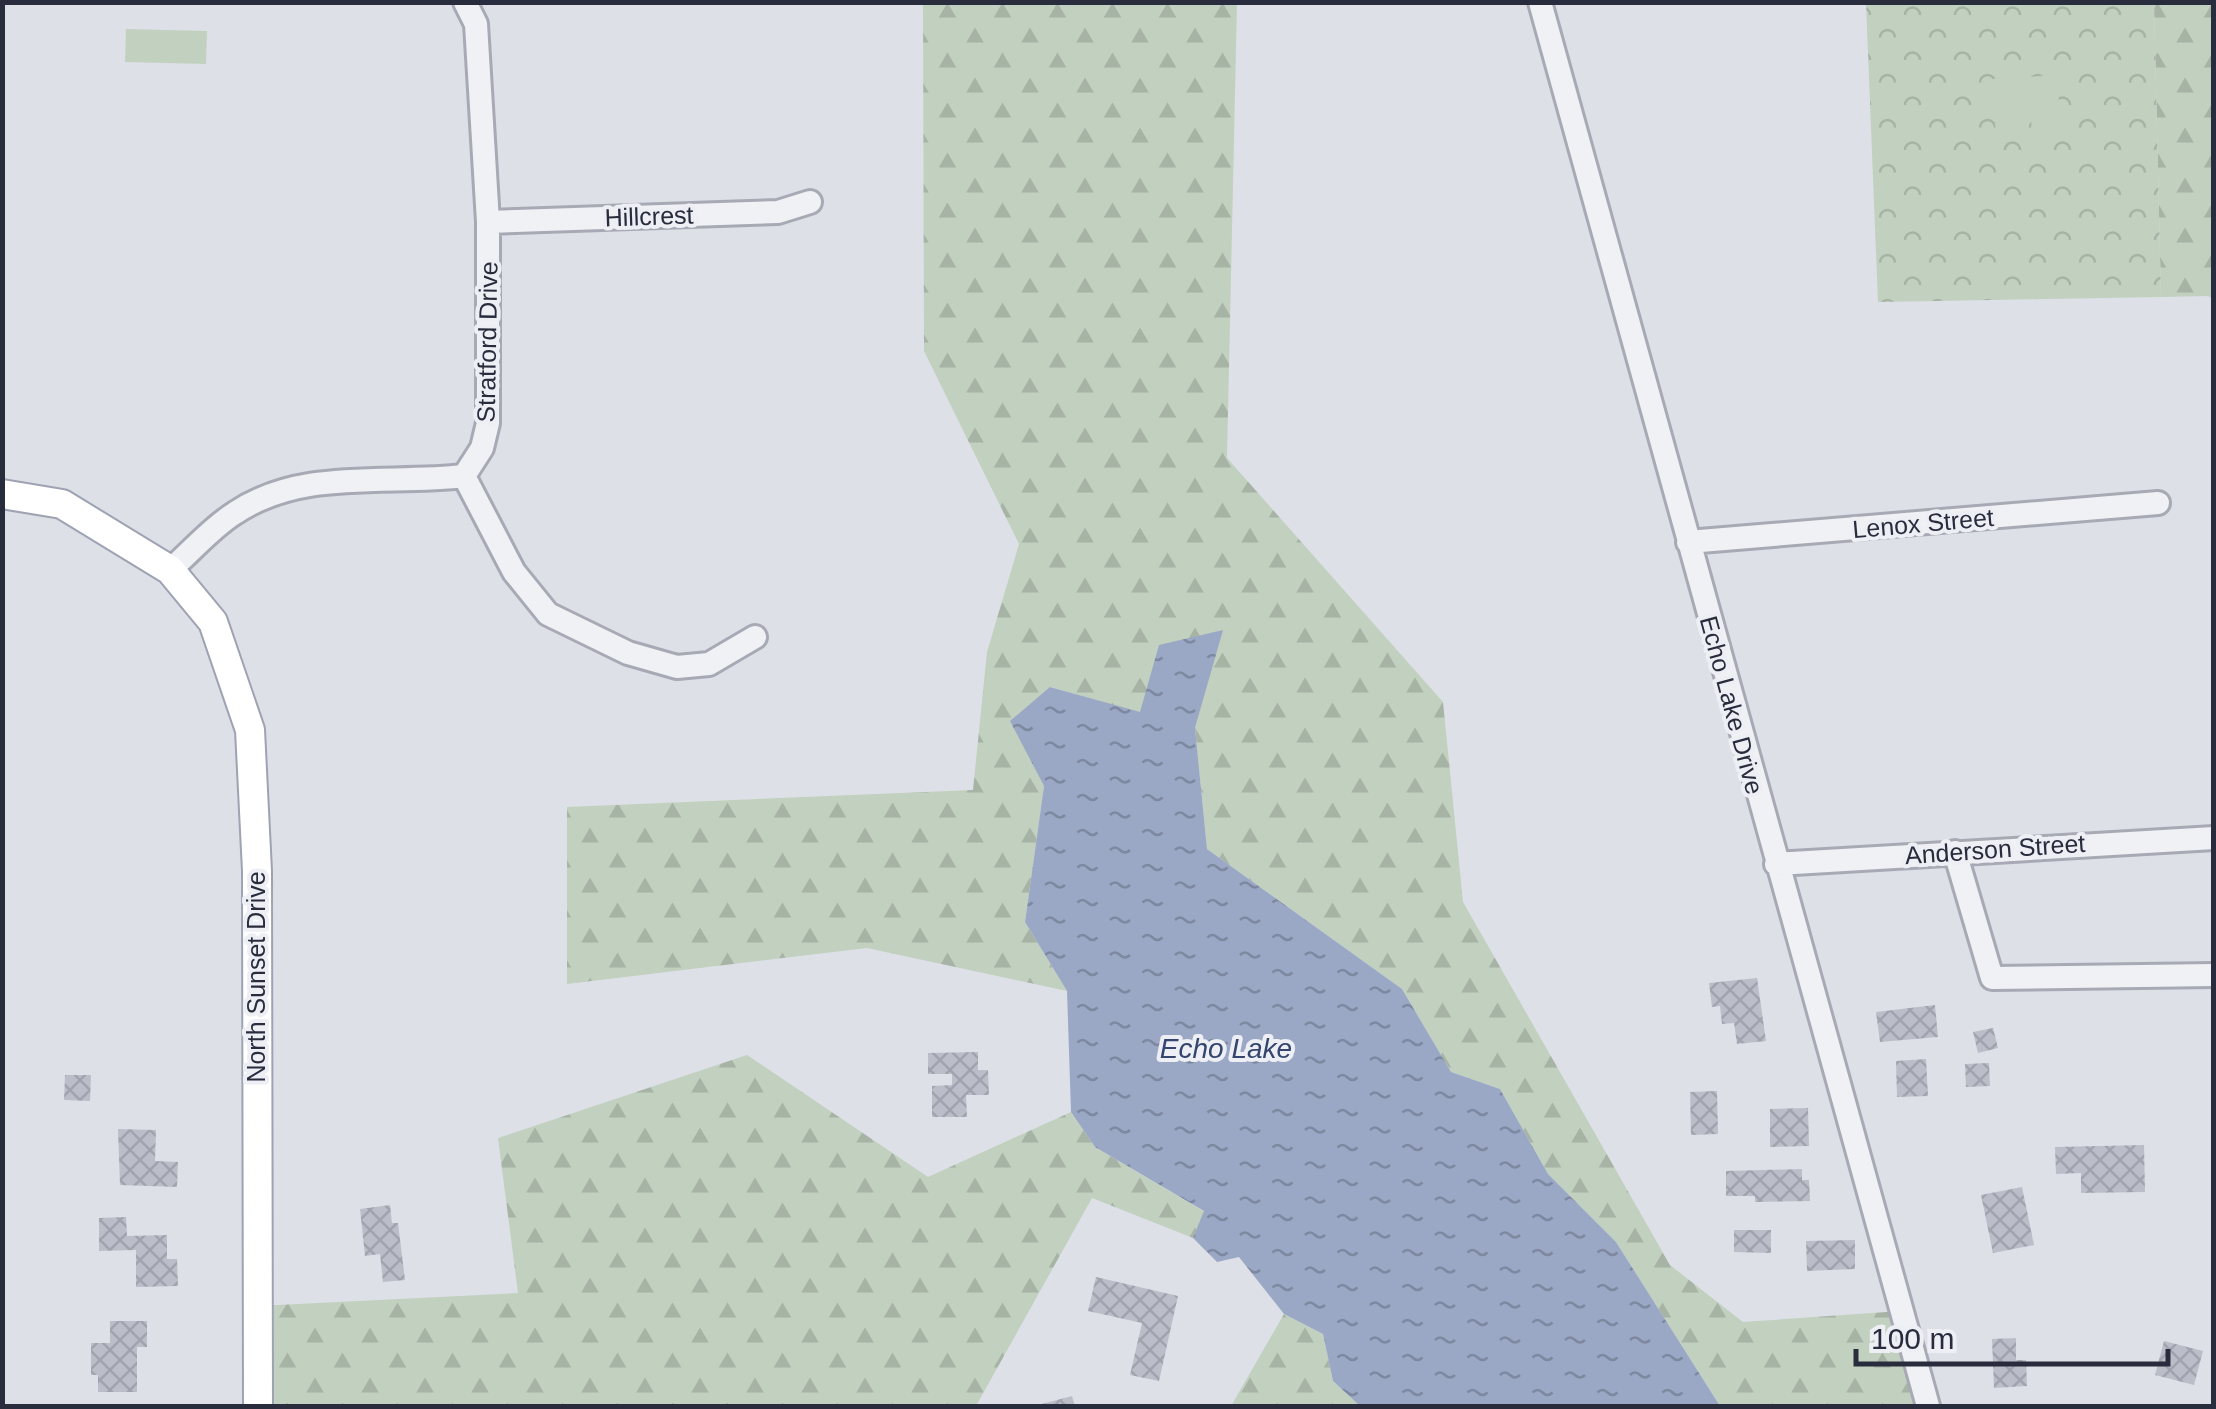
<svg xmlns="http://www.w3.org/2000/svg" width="2216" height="1409" font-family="Arial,sans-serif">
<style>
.forest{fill:url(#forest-firs)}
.park{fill:url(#park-crowns)}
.garden{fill:#c1d0bf}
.water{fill:url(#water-ripples)}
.building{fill:url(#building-cross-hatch)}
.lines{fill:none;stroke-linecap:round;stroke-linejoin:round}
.minor-casing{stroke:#a7aab4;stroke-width:28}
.major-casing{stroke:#9ea2b2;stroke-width:32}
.minor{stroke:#f0f1f5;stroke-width:22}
.major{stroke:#fff;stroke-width:28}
.labels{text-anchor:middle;stroke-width:8;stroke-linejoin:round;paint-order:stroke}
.street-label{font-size:25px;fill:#282c3c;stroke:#edeff4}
.water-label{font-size:28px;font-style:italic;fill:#34456e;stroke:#edeff4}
</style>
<defs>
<pattern id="forest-firs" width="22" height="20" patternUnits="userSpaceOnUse" patternTransform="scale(2.5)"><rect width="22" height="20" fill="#c1d0bf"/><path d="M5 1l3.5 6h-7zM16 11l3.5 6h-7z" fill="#a6b3a5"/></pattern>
<pattern id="park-crowns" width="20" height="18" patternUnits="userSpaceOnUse" patternTransform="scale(2.5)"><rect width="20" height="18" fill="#c1d0bf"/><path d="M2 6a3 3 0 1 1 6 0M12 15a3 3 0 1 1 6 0" fill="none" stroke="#a6b3a5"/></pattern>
<pattern id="water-ripples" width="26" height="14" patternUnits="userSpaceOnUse" patternTransform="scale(2.5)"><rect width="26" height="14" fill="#9aa8c5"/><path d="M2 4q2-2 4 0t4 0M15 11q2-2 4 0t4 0" fill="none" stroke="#7e89a1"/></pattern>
<pattern id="building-cross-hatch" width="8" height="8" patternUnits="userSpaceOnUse" patternTransform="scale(2.5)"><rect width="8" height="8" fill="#bbbec9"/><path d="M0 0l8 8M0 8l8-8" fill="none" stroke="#a1a3ae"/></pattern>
</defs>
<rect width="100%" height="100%" fill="#dee0e7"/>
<path class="forest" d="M923,3H1237L1227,458L1443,702L1463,902L1670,1265L1743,1322L1901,1311L1928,1406H1720L1616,1242L1548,1174L1500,1089L1451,1072L1402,989L1207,849L1195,728L1222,630L1140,713L1051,687L1011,721L1044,786L1025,922L1067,991L867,948L567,984V807L973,790L987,652L1019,544L924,351Z
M2154,3H2213V299L2208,296L2161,297Z
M747,1055L928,1177L1071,1112L1095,1147L1205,1212L1193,1238L1092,1198L976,1406H258L257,1306L518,1293L498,1138Z
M1284,1314L1323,1334L1333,1381L1360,1406H1231Z"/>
<path class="park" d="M1866,3H2154L2161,297L1878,302Z"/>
<path class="garden" d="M126,29L207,31L206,64L125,62Z
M2057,75L2061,131L2032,133L2028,77Z
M2021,77L2025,134L1996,135L1992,79Z"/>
<path class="water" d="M1223,630L1195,728L1207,849L1402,989L1451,1072L1500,1089L1548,1174L1616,1242L1720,1406H1360L1333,1381L1323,1334L1284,1314L1239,1257L1217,1262L1193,1238L1204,1211L1095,1147L1071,1112L1067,991L1025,922L1044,786L1010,721L1050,687L1140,712L1159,645Z"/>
<path class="building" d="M1757,978L1766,1041L1737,1044L1734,1023L1722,1024L1720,1006L1712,1007L1709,983Z
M1935,1005L1938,1037L1880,1042L1876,1012Z
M1993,1028L1998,1048L1978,1053L1973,1032Z
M978,1052V1070H988L989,1095H966L967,1117H932V1086L952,1085V1074H928V1053Z
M1926,1059L1928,1096L1897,1097L1896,1061Z
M1989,1063L1990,1086L1966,1087L1965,1064Z
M65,1075H91L90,1101L64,1100Z
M1717,1091L1718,1134L1691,1135L1690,1092Z
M1808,1108L1809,1146L1770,1147V1109Z
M118,1129L156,1130L155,1161L178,1162L177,1187L120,1185Z
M2144,1145L2145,1192L2081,1193V1173L2056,1174L2055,1147Z
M1802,1169V1180H1809L1810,1201L1755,1202V1196H1726V1171Z
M2022,1187L2034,1245L1993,1253L1981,1195Z
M390,1205L392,1223H398L405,1280L383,1282L380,1254L365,1256L360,1209Z
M126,1217L127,1236L167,1235V1259H177L178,1286L136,1287V1250L99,1251V1218Z
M1734,1230H1771V1253L1734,1252Z
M1855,1240V1269L1807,1271L1806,1241Z
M1096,1277L1178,1296L1159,1381L1130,1375L1142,1323L1088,1311Z
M110,1321H147V1347H137V1392H98V1375H91V1343H110Z
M2016,1338V1360H2026L2027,1386L1994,1388L1992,1339Z
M2164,1341L2203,1351L2194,1385L2155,1375Z
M1072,1396L1075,1406H1038V1405Z"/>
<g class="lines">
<defs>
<path id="minor" d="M1540,2L1928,1406
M488,222L778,212L810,202
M464,476L514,572L548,614L628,653L677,667L709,664L755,637
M1688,542L2158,503
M170,570C191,552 211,528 235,513C302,468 387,485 464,476L482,448L488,423V222L476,24L465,2
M1955,852L1992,978L2214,975
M1776,864L2214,838"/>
<path id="major" d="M2,494L62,504L170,570L213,622L250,730L257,871L258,1406"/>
</defs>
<use href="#minor" class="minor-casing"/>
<use href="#major" class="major-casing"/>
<use href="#minor" class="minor"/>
<use href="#major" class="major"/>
</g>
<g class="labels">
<g class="street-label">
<text transform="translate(649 216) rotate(-2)" y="9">Hillcrest</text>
<text transform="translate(487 342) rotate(-89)" y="9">Stratford Drive</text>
<text transform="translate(1923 523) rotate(-5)" y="9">Lenox Street</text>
<text transform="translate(1732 705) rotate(75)" y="9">Echo Lake Drive</text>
<text transform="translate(1995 849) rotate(-4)" y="9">Anderson Street</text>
<text transform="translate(256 977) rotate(-90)" y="9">North Sunset Drive</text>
</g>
<g class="water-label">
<text x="1226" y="1058">Echo Lake</text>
</g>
</g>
<rect width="2216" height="1409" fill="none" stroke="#282c3c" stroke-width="10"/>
<path d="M1856 1349v15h312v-15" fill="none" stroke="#282c3c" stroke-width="5"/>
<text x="1871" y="1349" font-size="30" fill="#282c3c" stroke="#edeff4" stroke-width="8" paint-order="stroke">100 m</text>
</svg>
